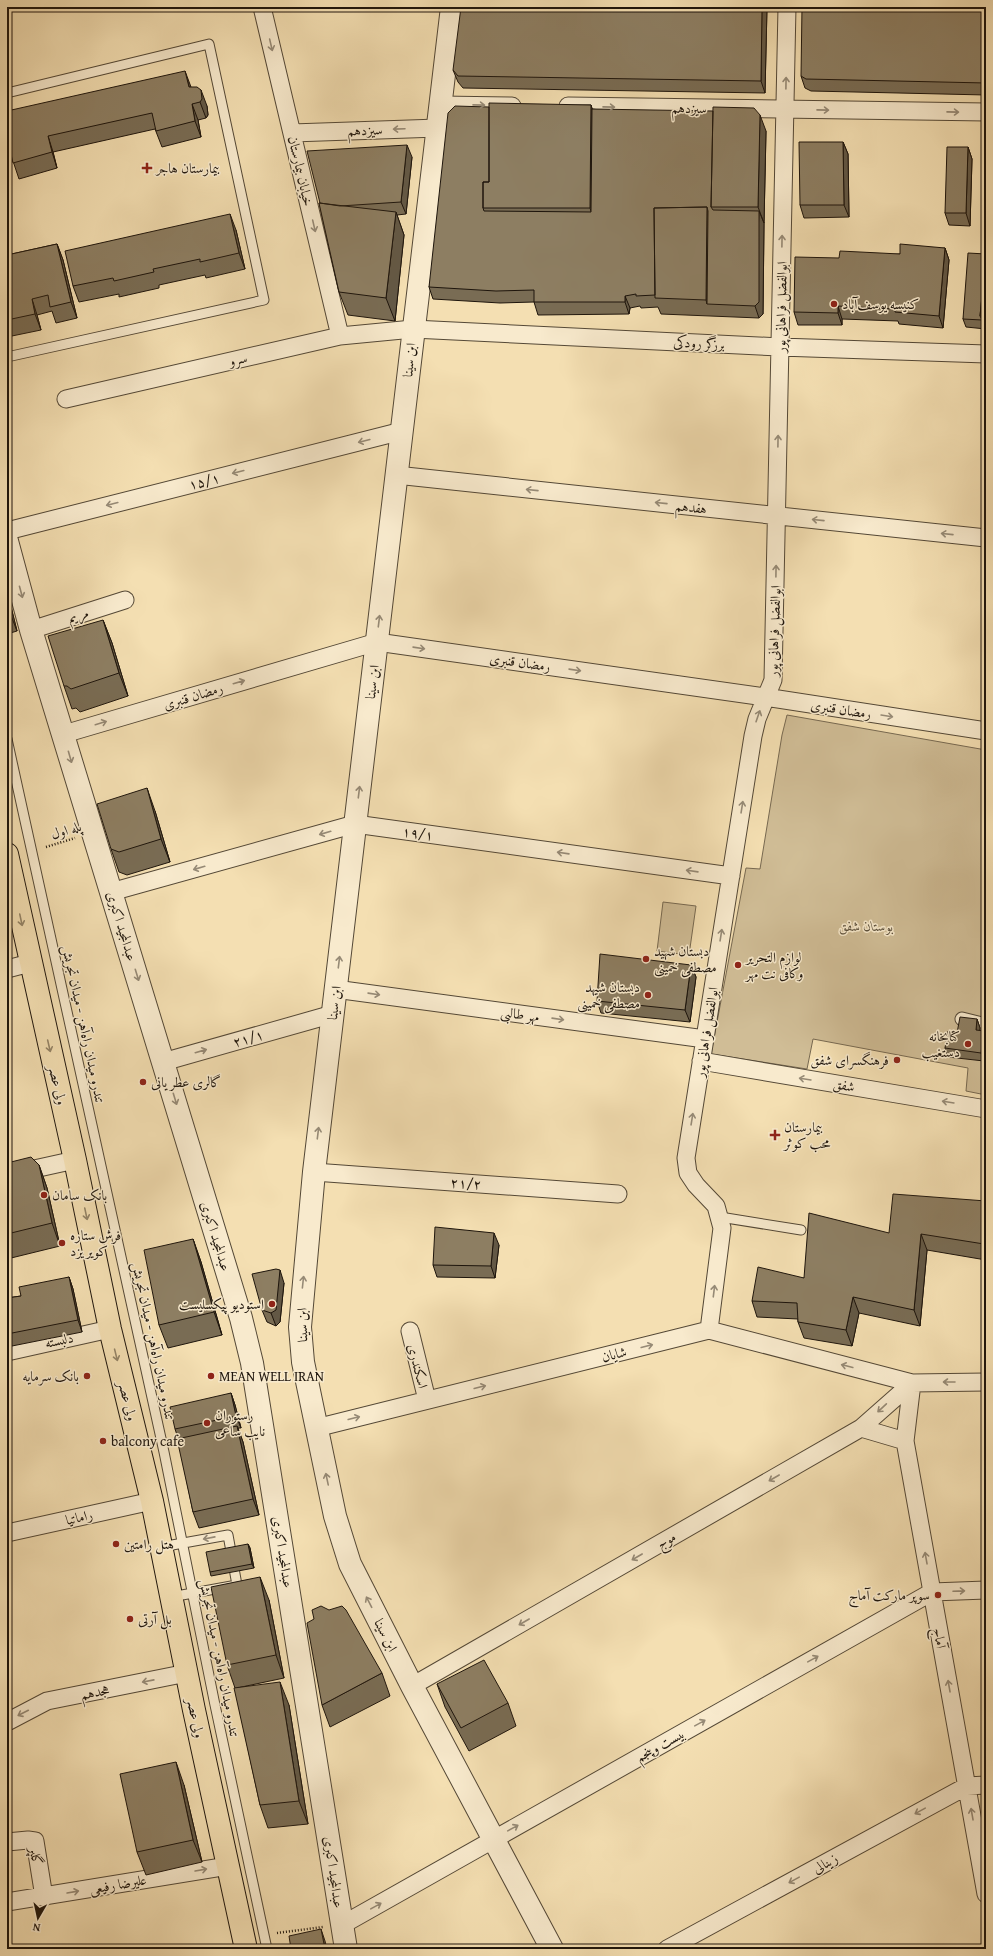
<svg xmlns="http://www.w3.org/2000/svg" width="993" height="1956" font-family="'Gentium Book Plus',Amiri,serif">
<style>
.green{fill:#d0bd96;stroke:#776951}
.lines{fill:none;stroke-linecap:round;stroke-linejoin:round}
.service-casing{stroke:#544836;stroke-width:11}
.pedestrian-casing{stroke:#544836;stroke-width:15}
.minor-casing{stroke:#544836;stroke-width:19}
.tertiary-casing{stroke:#544836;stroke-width:24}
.primary-casing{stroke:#1e150c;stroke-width:24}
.path{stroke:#1e150c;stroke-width:2.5;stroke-dasharray:1 2;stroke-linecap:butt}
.service{stroke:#f8eacd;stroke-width:9}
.pedestrian{stroke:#f8eacd;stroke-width:13}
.minor{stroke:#f8eacd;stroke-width:17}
.tertiary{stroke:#f8eacd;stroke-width:22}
.primary{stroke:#f4dfb2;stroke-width:22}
.wall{fill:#796c54;stroke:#1e150c}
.shaded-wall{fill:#635845;stroke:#1e150c}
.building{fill:#8d7e62;stroke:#1e150c}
.oneway{stroke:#968a76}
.oneway2{stroke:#948467}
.poi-dot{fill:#8f2418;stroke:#f8eacd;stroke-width:1.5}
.labels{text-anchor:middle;stroke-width:3;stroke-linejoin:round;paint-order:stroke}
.street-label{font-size:14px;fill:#1e150c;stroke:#f8eacd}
.poi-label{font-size:14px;fill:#1e150c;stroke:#f8eacd;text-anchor:start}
.park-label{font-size:14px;font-style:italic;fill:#5c503c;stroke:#f8eacd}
</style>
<rect width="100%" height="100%" fill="#f4dfb2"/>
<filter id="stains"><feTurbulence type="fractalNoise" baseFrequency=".005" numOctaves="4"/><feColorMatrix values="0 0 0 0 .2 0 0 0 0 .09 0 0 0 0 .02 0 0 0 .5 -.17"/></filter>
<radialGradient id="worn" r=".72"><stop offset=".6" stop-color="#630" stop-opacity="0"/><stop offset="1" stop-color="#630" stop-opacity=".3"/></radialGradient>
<path class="green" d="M787,715L986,750V1095L966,1091L968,1068L813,1039L807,1069L711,1054L746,868L760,869L782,735Z
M663,902L696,906L689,955L657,951Z"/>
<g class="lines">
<defs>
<path id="service" d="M7,93L209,44L264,300L7,357
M7,739L164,1452L215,1705L267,1949
M720,1217L801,1230
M161,1547L228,1535L237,1585L171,1597"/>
<path id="pedestrian" d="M962,1019L986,1025"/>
<path id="minor" d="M262,7L340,336
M440,105L512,106
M568,106L986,112
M292,133L438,128
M66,399L340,336L413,329L780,347L986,354
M396,475L986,538
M7,531L402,431
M31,630L125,600
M64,734L377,642L765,697L986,731
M111,892L355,824L731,876
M7,969L30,963
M335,989L705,1039
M701,1061L986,1109
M163,1062L333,1014
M314,1172L618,1194
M7,1175L75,1160
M709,1330L722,1228L716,1206L696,1185L688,1173L686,1158L753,736L757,719L773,680L787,7
M410,1331L427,1400
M7,1352L110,1329
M912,1383L905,1441L986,1894
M316,1428L709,1330L912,1383L986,1382
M861,1428L905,1441
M7,1533L152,1501
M412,1686L861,1428L912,1383
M7,1722L47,1701L187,1673
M7,1842L28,1840L35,1841L44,1897
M7,1902L228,1866
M342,1925L932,1592L986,1590
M667,1949L967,1786L986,1785"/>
<path id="tertiary" d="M452,7L314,1172L300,1327L303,1362L335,1516L350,1564L412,1686L552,1949
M7,541L31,630L241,1318L252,1363L346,1949"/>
<path id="primary" d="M7,854L75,1160L110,1329L152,1501L194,1710L246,1949"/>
</defs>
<use href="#service" class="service-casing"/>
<use href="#pedestrian" class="pedestrian-casing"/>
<use href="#minor" class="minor-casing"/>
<use href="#tertiary" class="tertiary-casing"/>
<use href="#primary" class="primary-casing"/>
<path class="path" d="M46,847L75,838
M277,1933L323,1927"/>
<use href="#service" class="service"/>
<use href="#pedestrian" class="pedestrian"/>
<use href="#minor" class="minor"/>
<use href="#tertiary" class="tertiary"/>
<use href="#primary" class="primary"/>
</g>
<path class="wall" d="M767,7L765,93L463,88L458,82L453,70Z
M986,7V95L811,91L805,88L801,76Z
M191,87L207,106L208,115L206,118L198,120L201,137L162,147L155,129L53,152L57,168L19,179L13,161L8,163L7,162V111Z
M591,105L592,109L766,131L764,223L763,314L759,318L661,314L658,307L641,308L640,306L630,308L629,314L538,315L534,302L500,303L433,299L429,287L489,107Z
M843,142L848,154L849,217L804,218L800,205Z
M968,147L972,159L970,226L949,225L945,213Z
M412,157L406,214L397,215L404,235L395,321L348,315L339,292L319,203Z
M236,230L245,269L206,278L205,275L159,285V288L119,297V294L79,302L73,286Z
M57,244L63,260L77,318L56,323L52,311L37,315L41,330L7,337V255Z
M945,248L949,260L943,328L899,324L898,321L842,319V325H798L794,312L839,258L900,254Z
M986,254V329L966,327L963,319Z
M7,591L17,631L7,634Z
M103,620L112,643L128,696L80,712L76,708L72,709L64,686Z
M155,811L170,862L127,875L119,872L111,849Z
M691,965L696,977L690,1022L601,1013L597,1001Z
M977,1019L980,1028V1031L986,1037V1047L984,1061L948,1057L945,1048L957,1033Z
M7,1163L39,1165L47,1188L60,1246L7,1259Z
M986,1201V1260L927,1250L920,1326L859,1313L852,1346L804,1338L798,1322V1319L757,1317L752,1301L804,1278Z
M193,1239L201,1262L222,1335L168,1348L159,1325Z
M499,1245L495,1278L437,1277L433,1265Z
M69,1277L73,1289L82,1332L7,1347V1298L21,1296Z
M284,1283L280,1322L276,1326L267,1322L262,1310Z
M231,1393L235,1405L241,1428H238L243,1442L259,1515L199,1528L193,1512L178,1438L175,1429Z
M248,1544L250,1548L254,1568L211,1576L210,1572Z
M269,1600L284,1678L237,1688L289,1705L308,1824L268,1828L260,1805L235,1688L227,1665Z
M382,1673L390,1696L330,1727L322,1705Z
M437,1684L508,1703L516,1726L469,1751L445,1707Z
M184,1785L202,1862L146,1875L137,1852Z"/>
<path class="shaded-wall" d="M762,7H767L765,93L761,81Z
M185,71L191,87L195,103L189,87Z
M201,90L207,106L208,115L206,118L200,102Z
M192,104L198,120L201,137L195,121Z
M591,105L596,121L595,224L590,208Z
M760,115L766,131L764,223L758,207Z
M48,136L53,152L57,168L52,152Z
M843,142L848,154L849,217L844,205Z
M407,145L412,157L406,214L401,202Z
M968,147L972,159L970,226L966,213Z
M707,207L713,223L707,304L706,300Z
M759,211L764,223L763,314L759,318L755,306Z
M396,212L404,235L395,321L386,298Z
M230,214L236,230L245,269L239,253Z
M57,244L63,260L77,318L71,302Z
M945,248L949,260L943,328L939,316Z
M625,296L630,308L629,314L625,302Z
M32,299L37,315L41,330L35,314Z
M838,306L842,319V325L838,313Z
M7,591L17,631L8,608L7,602Z
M103,620L112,643L128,696L119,673Z
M147,788L155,811L170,862L161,839Z
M691,965L696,977L690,1022L685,1010Z
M977,1019L980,1028L979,1038L976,1030Z
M984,1031L986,1037V1047L984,1061L981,1053Z
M39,1165L47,1188L60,1246L52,1223Z
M494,1233L499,1245L495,1278L491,1266Z
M921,1234L927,1250L920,1326L914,1310Z
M986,1235V1249L984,1244Z
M193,1239L201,1262L222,1335L214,1312Z
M280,1270L284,1283L280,1322L276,1326L271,1313Z
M69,1277L73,1289L82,1332L78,1320Z
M853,1297L859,1313L852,1346L846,1330Z
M231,1393L235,1405L241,1428L236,1416Z
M237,1426L243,1442L259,1515L253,1499Z
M248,1544L250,1548L254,1568L252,1564Z
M260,1577L269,1600L284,1678L276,1655Z
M280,1682L289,1705L308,1824L299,1801Z
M176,1762L184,1785L202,1862L193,1840Z
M321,1929L325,1941L327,1949H325Z"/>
<path class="building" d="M461,7H762L761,81L458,76L453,70Z
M802,7H986V83L806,79L801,76Z
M185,71L189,87H197L201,90L202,99L200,102L192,104L195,121L156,131L152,113L48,136L52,152L13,163L9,145H7V111Z
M489,103L591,105L590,208H483V182H489Z
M455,106L489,107V182H483V208L484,211L591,212L592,109L713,111L711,207L713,210L759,211V302L755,306L707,304L708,211L707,207L654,208L655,295L636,296V294L625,296V302H534V290L496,291L429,287L448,113Z
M713,107L754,108L760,115L758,207H711Z
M799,142H843L844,205H800Z
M407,145L401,202L340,206L320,203L307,151Z
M947,147H968L966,213H945Z
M319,203L396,212L386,298L339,292Z
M707,207L706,300L655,298L654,208Z
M230,214L239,253L200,262V259L153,269L154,272L114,281L113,278L73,286L65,251Z
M57,244L71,302L50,307L48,295L32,299L35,314L7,320V255Z
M900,244L945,248L939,316L895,312V309L838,306V313L794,312L795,257L839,258L840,251L900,254Z
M968,253L986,254L980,316L982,320L963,319Z
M986,259V316H980Z
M103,620L119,673L71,689L67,686H64L48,636Z
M147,788L161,839L119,852L111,849L97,804Z
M600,954L691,965L685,1010L597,1001Z
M960,1017L977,1019L976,1030L984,1031L981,1053L945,1048L948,1031L957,1033Z
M31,1157L39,1165L52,1223L7,1234V1163Z
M893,1194L986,1201V1235L984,1244L921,1234L914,1310L853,1297L846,1330L798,1322L797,1303L752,1301L758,1267L804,1278L809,1213L889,1233Z
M435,1227L494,1233L491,1266L433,1265Z
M193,1239L214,1312L159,1325L144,1250Z
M276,1269L280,1270L276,1310L271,1313L262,1310L252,1274Z
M69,1277L78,1320L7,1334V1298L21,1296L19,1287Z
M231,1393L236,1416L175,1429L170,1407Z
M237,1426L253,1499L193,1512L177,1439Z
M248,1544L252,1564L210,1572L206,1552Z
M260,1577L276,1655L227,1665L211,1587Z
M321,1606L329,1610L342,1606L346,1610L382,1673L322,1705L307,1623L314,1619L312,1610Z
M484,1660L508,1703L461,1728L437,1684Z
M280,1682L299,1801L260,1805L234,1688Z
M176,1762L193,1840L137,1852L120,1774Z
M321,1929L325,1949H291L289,1936Z"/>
<defs><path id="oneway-shaft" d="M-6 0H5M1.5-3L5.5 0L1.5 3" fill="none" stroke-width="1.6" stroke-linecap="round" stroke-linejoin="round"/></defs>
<g class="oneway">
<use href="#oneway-shaft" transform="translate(271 45) rotate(77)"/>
<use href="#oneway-shaft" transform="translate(786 83) rotate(-89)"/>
<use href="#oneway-shaft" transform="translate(479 105) rotate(1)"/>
<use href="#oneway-shaft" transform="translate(609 107) rotate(1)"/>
<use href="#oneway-shaft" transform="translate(823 110) rotate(1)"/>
<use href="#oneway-shaft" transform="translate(953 112) rotate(1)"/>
<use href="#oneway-shaft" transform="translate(399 129) rotate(178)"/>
<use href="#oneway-shaft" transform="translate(314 226) rotate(77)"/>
<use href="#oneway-shaft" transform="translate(782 241) rotate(-89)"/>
<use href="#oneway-shaft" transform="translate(364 441) rotate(166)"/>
<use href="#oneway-shaft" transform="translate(778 441) rotate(-89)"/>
<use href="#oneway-shaft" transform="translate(238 472) rotate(166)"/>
<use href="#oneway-shaft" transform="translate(532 490) rotate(-174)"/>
<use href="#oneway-shaft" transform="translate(661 503) rotate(-174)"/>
<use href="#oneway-shaft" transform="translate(112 504) rotate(166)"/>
<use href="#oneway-shaft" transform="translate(818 520) rotate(-174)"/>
<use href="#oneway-shaft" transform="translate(947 534) rotate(-174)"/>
<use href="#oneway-shaft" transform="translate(776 571) rotate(-89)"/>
<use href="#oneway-shaft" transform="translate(21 592) rotate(75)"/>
<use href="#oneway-shaft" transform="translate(379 621) rotate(-83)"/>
<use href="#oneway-shaft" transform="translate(419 648) rotate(8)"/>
<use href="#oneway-shaft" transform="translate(575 670) rotate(8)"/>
<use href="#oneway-shaft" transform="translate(239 682) rotate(-16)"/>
<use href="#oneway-shaft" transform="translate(758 716) rotate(-71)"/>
<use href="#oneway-shaft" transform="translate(887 716) rotate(9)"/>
<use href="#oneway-shaft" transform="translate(101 723) rotate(-17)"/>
<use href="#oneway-shaft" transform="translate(70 757) rotate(74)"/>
<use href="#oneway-shaft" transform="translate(359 792) rotate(-83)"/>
<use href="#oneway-shaft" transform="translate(742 807) rotate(-81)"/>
<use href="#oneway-shaft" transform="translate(325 833) rotate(164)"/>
<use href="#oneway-shaft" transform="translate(563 853) rotate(-172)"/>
<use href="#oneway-shaft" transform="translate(199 868) rotate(164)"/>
<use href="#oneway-shaft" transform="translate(692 871) rotate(-172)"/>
<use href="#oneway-shaft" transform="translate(721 935) rotate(-81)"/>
<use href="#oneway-shaft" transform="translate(339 962) rotate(-83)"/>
<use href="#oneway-shaft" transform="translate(137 975) rotate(73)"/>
<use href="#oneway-shaft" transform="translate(374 994) rotate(8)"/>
<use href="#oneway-shaft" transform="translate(558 1019) rotate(8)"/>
<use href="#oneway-shaft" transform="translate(201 1051) rotate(-16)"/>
<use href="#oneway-shaft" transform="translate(805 1079) rotate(-171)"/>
<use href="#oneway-shaft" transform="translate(175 1099) rotate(73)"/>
<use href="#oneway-shaft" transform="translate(948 1102) rotate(-171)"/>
<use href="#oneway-shaft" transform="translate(692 1119) rotate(-81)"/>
<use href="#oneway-shaft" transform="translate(318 1133) rotate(-83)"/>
<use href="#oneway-shaft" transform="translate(303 1282) rotate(-84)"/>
<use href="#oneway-shaft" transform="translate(714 1291) rotate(-83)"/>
<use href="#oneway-shaft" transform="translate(647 1346) rotate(-14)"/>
<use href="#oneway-shaft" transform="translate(847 1366) rotate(-166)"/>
<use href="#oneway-shaft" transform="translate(949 1382) rotate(180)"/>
<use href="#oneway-shaft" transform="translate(480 1387) rotate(-14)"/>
<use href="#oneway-shaft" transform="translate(882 1408) rotate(137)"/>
<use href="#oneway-shaft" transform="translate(354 1418) rotate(-14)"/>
<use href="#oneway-shaft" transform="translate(774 1478) rotate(150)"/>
<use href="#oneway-shaft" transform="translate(327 1479) rotate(-102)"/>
<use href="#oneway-shaft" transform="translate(209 1538) rotate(169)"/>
<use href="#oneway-shaft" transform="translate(637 1557) rotate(150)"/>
<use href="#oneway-shaft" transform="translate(926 1558) rotate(-100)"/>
<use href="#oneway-shaft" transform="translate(959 1591) rotate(-2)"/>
<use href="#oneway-shaft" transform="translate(369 1602) rotate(-117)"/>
<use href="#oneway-shaft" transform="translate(524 1622) rotate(150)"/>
<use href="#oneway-shaft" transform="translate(813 1659) rotate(-29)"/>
<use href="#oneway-shaft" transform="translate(148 1681) rotate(169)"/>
<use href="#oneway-shaft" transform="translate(949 1686) rotate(-100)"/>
<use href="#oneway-shaft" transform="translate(23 1713) rotate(153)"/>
<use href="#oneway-shaft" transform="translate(700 1723) rotate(-29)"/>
<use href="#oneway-shaft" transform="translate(920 1811) rotate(151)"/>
<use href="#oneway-shaft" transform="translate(972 1814) rotate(-100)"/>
<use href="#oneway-shaft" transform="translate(513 1828) rotate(-29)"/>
<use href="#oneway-shaft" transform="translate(201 1870) rotate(-10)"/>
<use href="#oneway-shaft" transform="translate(794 1880) rotate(151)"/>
<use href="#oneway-shaft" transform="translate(73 1892) rotate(-10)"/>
<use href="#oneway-shaft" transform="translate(376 1906) rotate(-29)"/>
</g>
<g class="oneway2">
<use href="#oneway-shaft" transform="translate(21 920) rotate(78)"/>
<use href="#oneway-shaft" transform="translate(49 1046) rotate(77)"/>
<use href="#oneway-shaft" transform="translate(86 1214) rotate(78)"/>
<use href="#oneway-shaft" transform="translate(116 1355) rotate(76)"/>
</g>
<g class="poi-dot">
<path d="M145 162h4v4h4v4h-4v4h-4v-4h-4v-4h4z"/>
<circle cx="834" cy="304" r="4"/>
<circle cx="646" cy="959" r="4"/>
<circle cx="738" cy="965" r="4"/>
<circle cx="648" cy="995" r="4"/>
<circle cx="968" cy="1044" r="4"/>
<circle cx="897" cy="1060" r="4"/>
<circle cx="143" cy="1082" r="4"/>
<path d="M773 1129h4v4h4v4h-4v4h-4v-4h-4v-4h4z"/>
<circle cx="44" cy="1195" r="4"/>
<circle cx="62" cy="1243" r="4"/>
<circle cx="272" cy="1304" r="4"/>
<circle cx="87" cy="1376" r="4"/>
<circle cx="211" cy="1376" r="4"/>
<circle cx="207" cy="1423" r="4"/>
<circle cx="103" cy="1441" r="4"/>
<circle cx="116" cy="1544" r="4"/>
<circle cx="938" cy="1595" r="4"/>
<circle cx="130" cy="1619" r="4"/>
</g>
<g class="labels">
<g class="street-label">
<text transform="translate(689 108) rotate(1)" y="5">سیزدهم</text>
<text transform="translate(365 130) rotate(-2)" y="5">سیزدهم</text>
<text transform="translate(301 171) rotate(77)" y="5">خیابان بیمارستان</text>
<text transform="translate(781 307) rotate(-89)" y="5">ابوالفضل فراهانی پور</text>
<text transform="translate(699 343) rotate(3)" y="5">برزگر رودکی</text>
<text transform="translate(238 359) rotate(-13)" y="5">سرو</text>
<text transform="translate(409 360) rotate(-84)" y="5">ابن سینا</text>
<text transform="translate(204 481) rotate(-14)" y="5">۱۵/۱</text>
<text transform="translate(691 507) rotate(6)" y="5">هفدهم</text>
<text transform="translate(78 615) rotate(-18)" y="5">مریم</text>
<text transform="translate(774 631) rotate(-88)" y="5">ابوالفضل فراهانی پور</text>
<text transform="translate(520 662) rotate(8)" y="5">رمضان قنبری</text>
<text transform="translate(372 682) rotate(-83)" y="5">ابن سینا</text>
<text transform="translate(193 696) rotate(-17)" y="5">رمضان قنبری</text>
<text transform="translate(841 709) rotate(9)" y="5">رمضان قنبری</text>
<text transform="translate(66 830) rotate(-17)" y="5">پله اول</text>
<text transform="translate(418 833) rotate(8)" y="5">۱۹/۱</text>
<text transform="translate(122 926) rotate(73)" y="5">عبدالمجید اکبری</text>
<text transform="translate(334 1003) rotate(-83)" y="5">ابن سینا</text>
<text transform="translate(520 1014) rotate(8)" y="5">مهر طالبی</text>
<text transform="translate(84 1024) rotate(78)" y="5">تندرو میدان راه‌آهن - میدان تجریش</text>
<text transform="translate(706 1032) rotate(-81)" y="5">ابوالفضل فراهانی پور</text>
<text transform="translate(248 1038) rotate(-16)" y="5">۲۱/۱</text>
<text transform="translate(58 1085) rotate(77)" y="5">ولی عصر</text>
<text transform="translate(844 1085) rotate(9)" y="5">شفق</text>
<text transform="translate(466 1183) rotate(4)" y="5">۲۱/۲</text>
<text transform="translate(216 1236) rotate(73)" y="5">عبدالمجید اکبری</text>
<text transform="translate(302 1325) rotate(-91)" y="5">ابن سینا</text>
<text transform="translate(59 1340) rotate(-12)" y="5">دلبسته</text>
<text transform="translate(154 1341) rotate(78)" y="5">تندرو میدان راه‌آهن - میدان تجریش</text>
<text transform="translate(614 1354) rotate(-14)" y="5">شایان</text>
<text transform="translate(418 1366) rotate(76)" y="5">اسکندری</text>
<text transform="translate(128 1401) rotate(76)" y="5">ولی عصر</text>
<text transform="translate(79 1517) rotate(-13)" y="5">راماتیا</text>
<text transform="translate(666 1540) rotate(-30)" y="5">موج</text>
<text transform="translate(283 1552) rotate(81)" y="5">عبدالمجید اکبری</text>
<text transform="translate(386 1635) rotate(63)" y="5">ابن سینا</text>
<text transform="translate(940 1638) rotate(80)" y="5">آماج</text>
<text transform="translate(220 1658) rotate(79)" y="5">تندرو میدان راه‌آهن - میدان تجریش</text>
<text transform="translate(95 1692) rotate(-11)" y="5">هجدهم</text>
<text transform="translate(196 1718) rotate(78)" y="5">ولی عصر</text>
<text transform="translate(660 1745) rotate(-29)" y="5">بیست وپنجم</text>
<text transform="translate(36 1856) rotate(76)" y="5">گلپر</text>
<text transform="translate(825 1863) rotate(-29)" y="5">زینالی</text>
<text transform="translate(334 1872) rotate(82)" y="5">عبدالمجید اکبری</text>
<text transform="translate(118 1884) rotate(-10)" y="5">علیرضا رفیعی</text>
</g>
<g class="poi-label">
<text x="156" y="173">بیمارستان هاجر</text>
<text x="842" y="309">کنیسه یوسف‌آباد</text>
<text x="654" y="956">دبستان شهید<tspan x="654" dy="16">مصطفی خمینی</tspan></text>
<text x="746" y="962">لوازم التحریر<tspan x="746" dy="16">وکافی نت مهر</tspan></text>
<text x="640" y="992" text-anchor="end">دبستان شیهد<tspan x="640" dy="16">مصطفی خمینی</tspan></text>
<text x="960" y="1041" text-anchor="end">کتابخانه<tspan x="960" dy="16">دستغیب</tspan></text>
<text x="889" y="1065" text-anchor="end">فرهنگسرای شفق</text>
<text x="151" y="1087">گالری عطر یانی</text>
<text x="784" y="1132">بیمارستان<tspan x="784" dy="16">محب کوثر</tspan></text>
<text x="52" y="1200">بانک سامان</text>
<text x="70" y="1240">فرش ستاره<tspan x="70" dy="16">کویر یزد</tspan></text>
<text x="264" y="1309" text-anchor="end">استودیو پیکسلیست</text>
<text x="79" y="1381" text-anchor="end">بانک سرمایه</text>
<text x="219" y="1381">MEAN WELL IRAN</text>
<text x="215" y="1420">رستوران<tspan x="215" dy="16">نایب ساعی</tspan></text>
<text x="111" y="1446">balcony cafe</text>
<text x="124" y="1549">هتل رامتین</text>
<text x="930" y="1600" text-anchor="end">سوپر مارکت آماج</text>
<text x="138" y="1624">بل آرتی</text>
</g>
<g class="park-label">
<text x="866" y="931">بوستان شفق</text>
</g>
</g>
<rect width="993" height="1956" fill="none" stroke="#f4dfb2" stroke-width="24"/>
<rect x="8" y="8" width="977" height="1940" fill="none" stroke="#1e150c" stroke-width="2"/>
<rect x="12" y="12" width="969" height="1932" fill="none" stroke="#1e150c"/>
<g transform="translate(38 1918) rotate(189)" stroke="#f8eacd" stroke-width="3" paint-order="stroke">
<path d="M0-3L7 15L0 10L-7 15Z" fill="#1e150c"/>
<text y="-6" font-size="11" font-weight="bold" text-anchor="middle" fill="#1e150c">N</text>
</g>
<rect width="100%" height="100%" filter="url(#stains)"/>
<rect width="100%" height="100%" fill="url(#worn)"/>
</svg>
